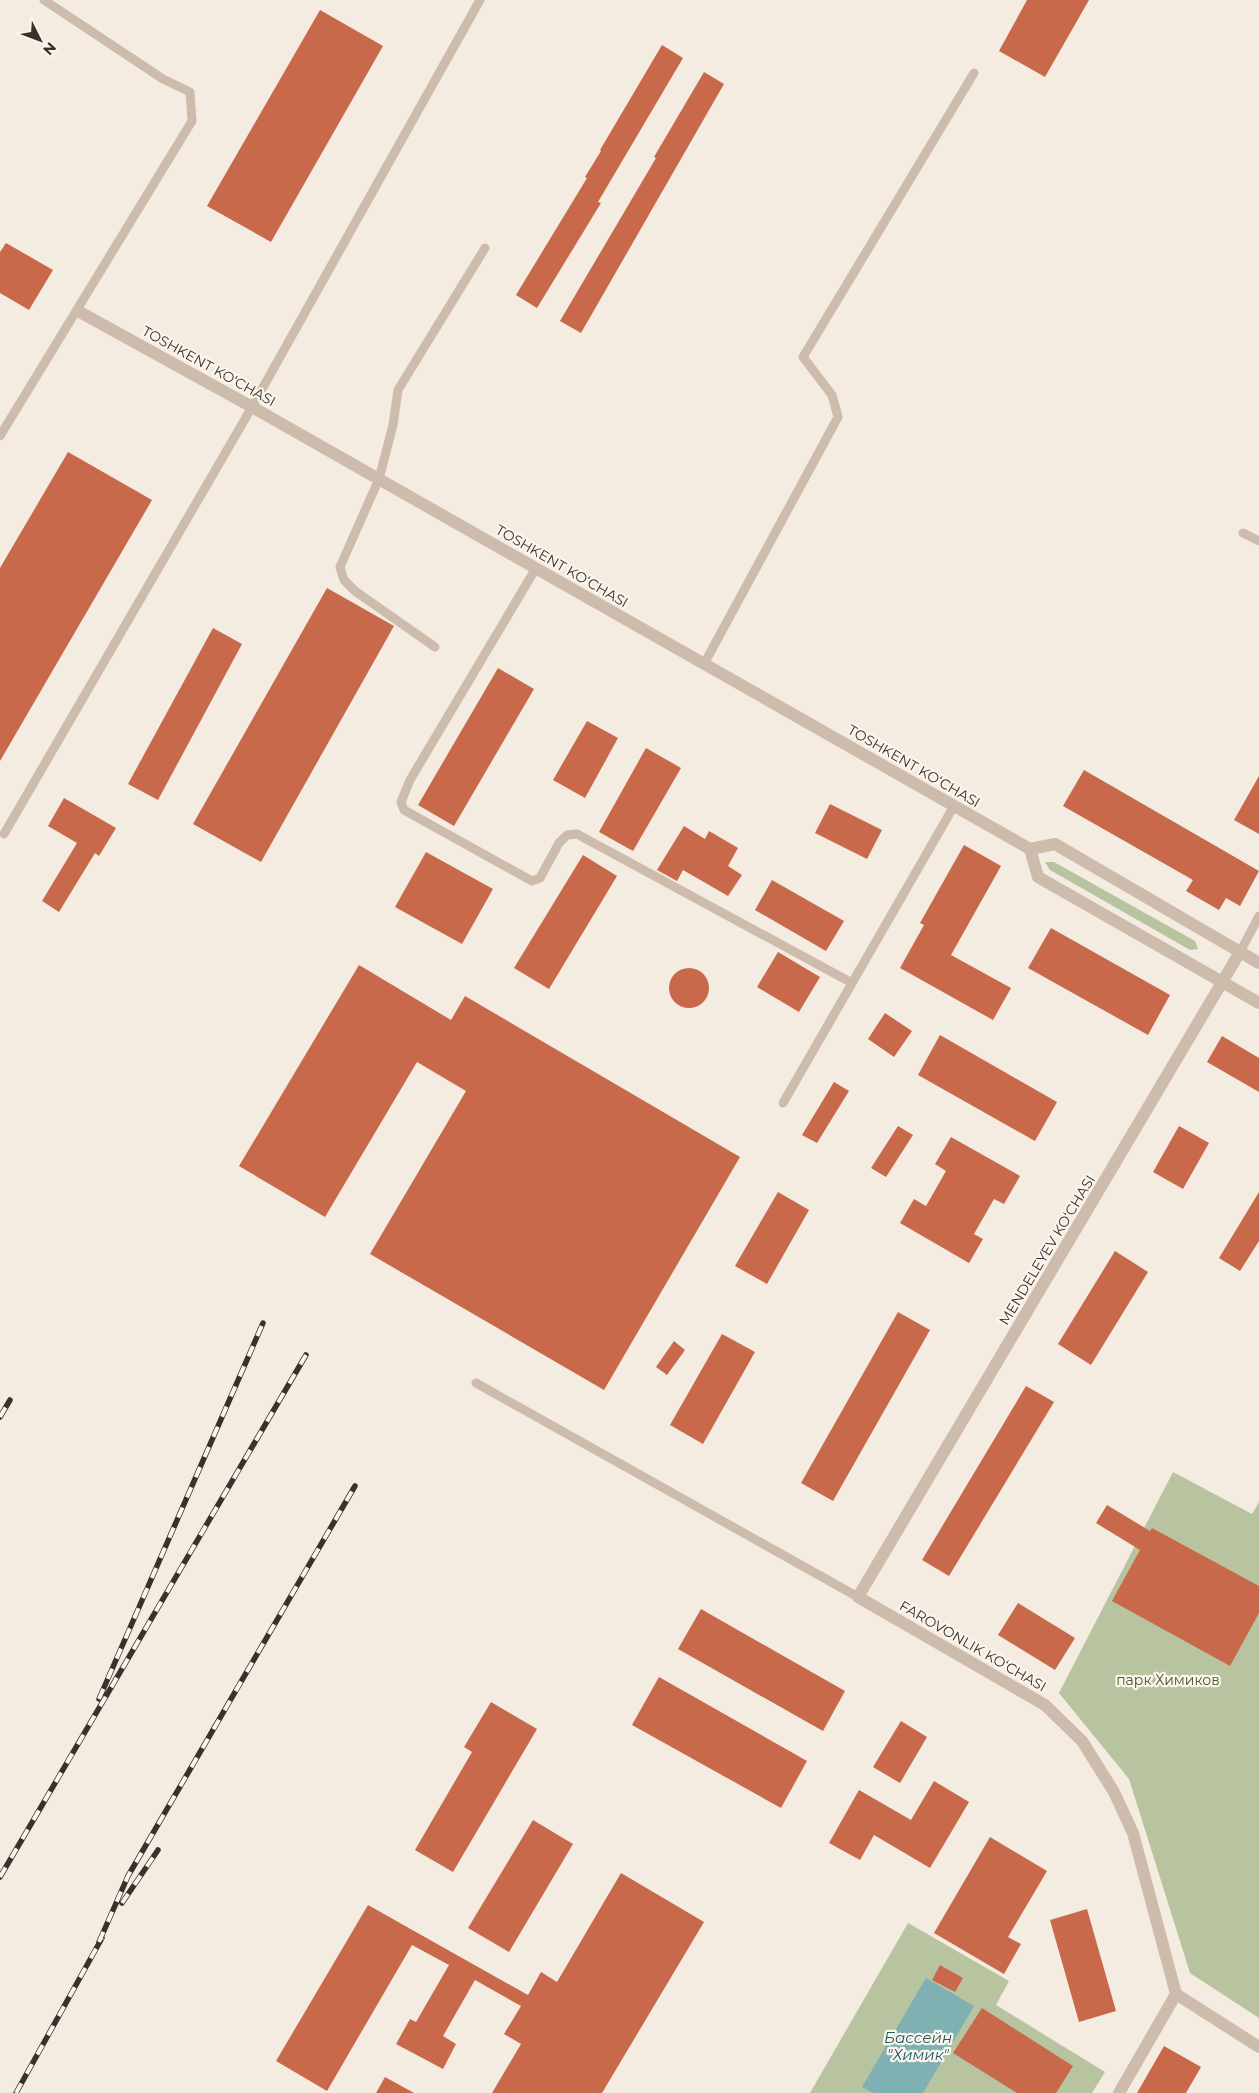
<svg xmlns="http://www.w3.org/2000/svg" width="1259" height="2093" font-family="Montserrat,sans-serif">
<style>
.green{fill:#b8c4a0}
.water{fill:#7fb0b2}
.building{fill:#c8694b}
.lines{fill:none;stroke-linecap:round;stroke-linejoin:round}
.lane{stroke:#cdbbac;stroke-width:9}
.street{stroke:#cdbbac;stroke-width:12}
.rail-casing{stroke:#3b302b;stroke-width:5.5}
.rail{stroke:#fbf5ee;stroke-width:4;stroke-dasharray:11;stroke-linecap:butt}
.labels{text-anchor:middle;stroke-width:4.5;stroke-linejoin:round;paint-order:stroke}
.street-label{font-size:14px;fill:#3b302b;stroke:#fbf5ee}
.park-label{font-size:14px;fill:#4a5a2e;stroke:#fbf5ee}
.water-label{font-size:15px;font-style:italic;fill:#1f5a5e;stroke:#fbf5ee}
</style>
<rect width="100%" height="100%" fill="#f4ebe1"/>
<path class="green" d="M1045,862H1054L1195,941L1198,949L1190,950L1050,870Z
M1173,1472L1252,1514L1259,1502V2018L1190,1973L1129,1779L1059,1693Z
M908,1923L1009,1981L996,2005L1105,2072L1092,2093H810Z"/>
<path class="water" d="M926,1978L974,2006L923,2093H873L862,2087Z"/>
<path class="building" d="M1027,0H1089L1045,77L999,51Z
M320,10L383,46L271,242L207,206Z
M662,45L683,58L598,202L601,203L537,308L516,295L587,178L585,177L601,151L600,150Z
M704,72L724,84L581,333L560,321L656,158L654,157Z
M6,243L53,270L29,310L0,293V252Z
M68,452L152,500L0,761V568Z
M327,588L394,626L261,862L193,824Z
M213,628L242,644L158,800L128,784Z
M498,668L534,689L454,826L418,805Z
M587,721L618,738L585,798L553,780Z
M646,748L681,768L633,851L599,832Z
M1084,770L1259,871L1240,906L1226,898L1219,910L1186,891L1193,880L1063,806Z
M1259,776V834L1234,820Z
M64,798L116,828L99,856L95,853L59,912L42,901L77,843L48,826Z
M830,804L882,830L867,859L815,833Z
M684,826L705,839L709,831L738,848L728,866L742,875L728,896L683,870L677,881L657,870Z
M964,845L1001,866L951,955L1011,988L993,1020L900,968L924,925L920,923Z
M426,852L493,889L462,944L395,907Z
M583,855L617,876L549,989L514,968Z
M772,880L844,921L826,951L755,910Z
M1051,928L1170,995L1148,1035L1028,968Z
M778,952L820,977L799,1012L757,987Z
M359,965L451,1020L465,996L740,1157L604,1390L370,1254L466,1091L417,1062L325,1217L239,1166Z
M669 988a20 20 0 1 1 40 0a20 20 0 1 1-40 0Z
M885,1013L912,1031L894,1057L868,1039Z
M940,1035L1057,1102L1035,1141L918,1075Z
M1222,1036L1259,1058V1092L1207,1062Z
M834,1082L849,1091L817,1143L802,1135Z
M898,1126L913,1135L886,1177L871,1168Z
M1179,1126L1209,1143L1183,1189L1153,1172Z
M951,1137L1020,1176L1004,1204L994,1199L974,1234L983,1239L969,1263L900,1223L914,1199L926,1206L946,1171L935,1164Z
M778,1192L809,1210L767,1284L735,1266Z
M1259,1192V1241L1240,1271L1219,1258Z
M1115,1251L1148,1272L1091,1365L1058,1344Z
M898,1312L930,1330L833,1501L801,1483Z
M722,1334L755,1352L703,1444L670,1425Z
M674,1341L685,1350L667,1375L656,1367Z
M1026,1386L1054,1402L949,1576L922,1560Z
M1107,1505L1150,1531L1152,1528L1259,1586V1613L1230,1666L1112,1601L1140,1550L1096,1523Z
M1018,1603L1075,1638L1055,1670L998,1635Z
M701,1609L845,1691L823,1731L678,1649Z
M659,1677L807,1761L781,1808L632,1725Z
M491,1702L537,1729L453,1872L415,1850L472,1752L464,1747Z
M901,1721L927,1737L900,1783L873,1767Z
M934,1781L969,1802L930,1868L874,1835L860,1860L829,1843L859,1790L911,1820Z
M533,1820L573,1844L509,1952L468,1928Z
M990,1837L1047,1871L1008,1937L1021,1944L1004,1974L934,1933Z
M621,1873L704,1922L602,2093H492L521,2044L504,2034L521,2006L475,1980L443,2036L456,2044L443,2069L396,2044L410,2019L416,2022L449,1965L412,1945L327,2091L276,2061L368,1905L528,1995L541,1972L557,1982Z
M1087,1909L1116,2011L1079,2022L1050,1920Z
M940,1965L963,1978L955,1992L932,1980Z
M982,2008L1073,2066L1056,2093H1017L953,2053Z
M1164,2046L1201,2067L1186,2093H1137Z
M385,2077L414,2093H376Z"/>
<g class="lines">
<path class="lane" d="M0,436L192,121L190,92L163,79L44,0
M1243,533L1259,541
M536,568L410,780L401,802L404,810L532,881L540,878L559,843L567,835L577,834L852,983
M435,647L355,591L344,580L340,567L379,479L393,425L398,390L485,248
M704,664L838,417L832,395L803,357L974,73
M4,834L252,407L480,0
M1240,952L1259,916
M783,1103L954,806
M476,1383L858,1597"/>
<path class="street" d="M78,311L252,407L1030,849
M1240,952L858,1597L1045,1705L1082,1741L1114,1792L1133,1833L1176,1994L1259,2047
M1259,963L1055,844L1030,849L1038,877L1259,1003
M1119,2093L1176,1994"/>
<defs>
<path id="rail" d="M0,1417L10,1400
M99,1699L263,1323
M0,1877L306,1355
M122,1903L158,1850
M99,1942L128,1876L355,1486
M16,2093L102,1938"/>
</defs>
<use href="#rail" class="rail-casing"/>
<use href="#rail" class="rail"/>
</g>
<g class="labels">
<g class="street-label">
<text transform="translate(209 366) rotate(29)" y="5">TOSHKENT KO‘CHASI</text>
<text transform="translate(562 566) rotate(30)" y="5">TOSHKENT KO‘CHASI</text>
<text transform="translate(914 766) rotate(30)" y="5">TOSHKENT KO‘CHASI</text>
<text transform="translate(1047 1250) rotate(-59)" y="5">MENDELEYEV KO‘CHASI</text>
<text transform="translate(973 1646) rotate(30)" y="5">FAROVONLIK KO‘CHASI</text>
</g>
<g class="park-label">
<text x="1168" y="1685">парк Химиков</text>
</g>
<g class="water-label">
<text x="918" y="2043">Бассейн<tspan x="918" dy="17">"Химик"</tspan></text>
</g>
</g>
<g transform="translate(40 40) rotate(132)" stroke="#fbf5ee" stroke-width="4" paint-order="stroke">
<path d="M0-4L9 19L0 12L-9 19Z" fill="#3b302b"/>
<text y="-8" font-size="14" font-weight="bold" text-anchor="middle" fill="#3b302b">N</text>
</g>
</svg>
